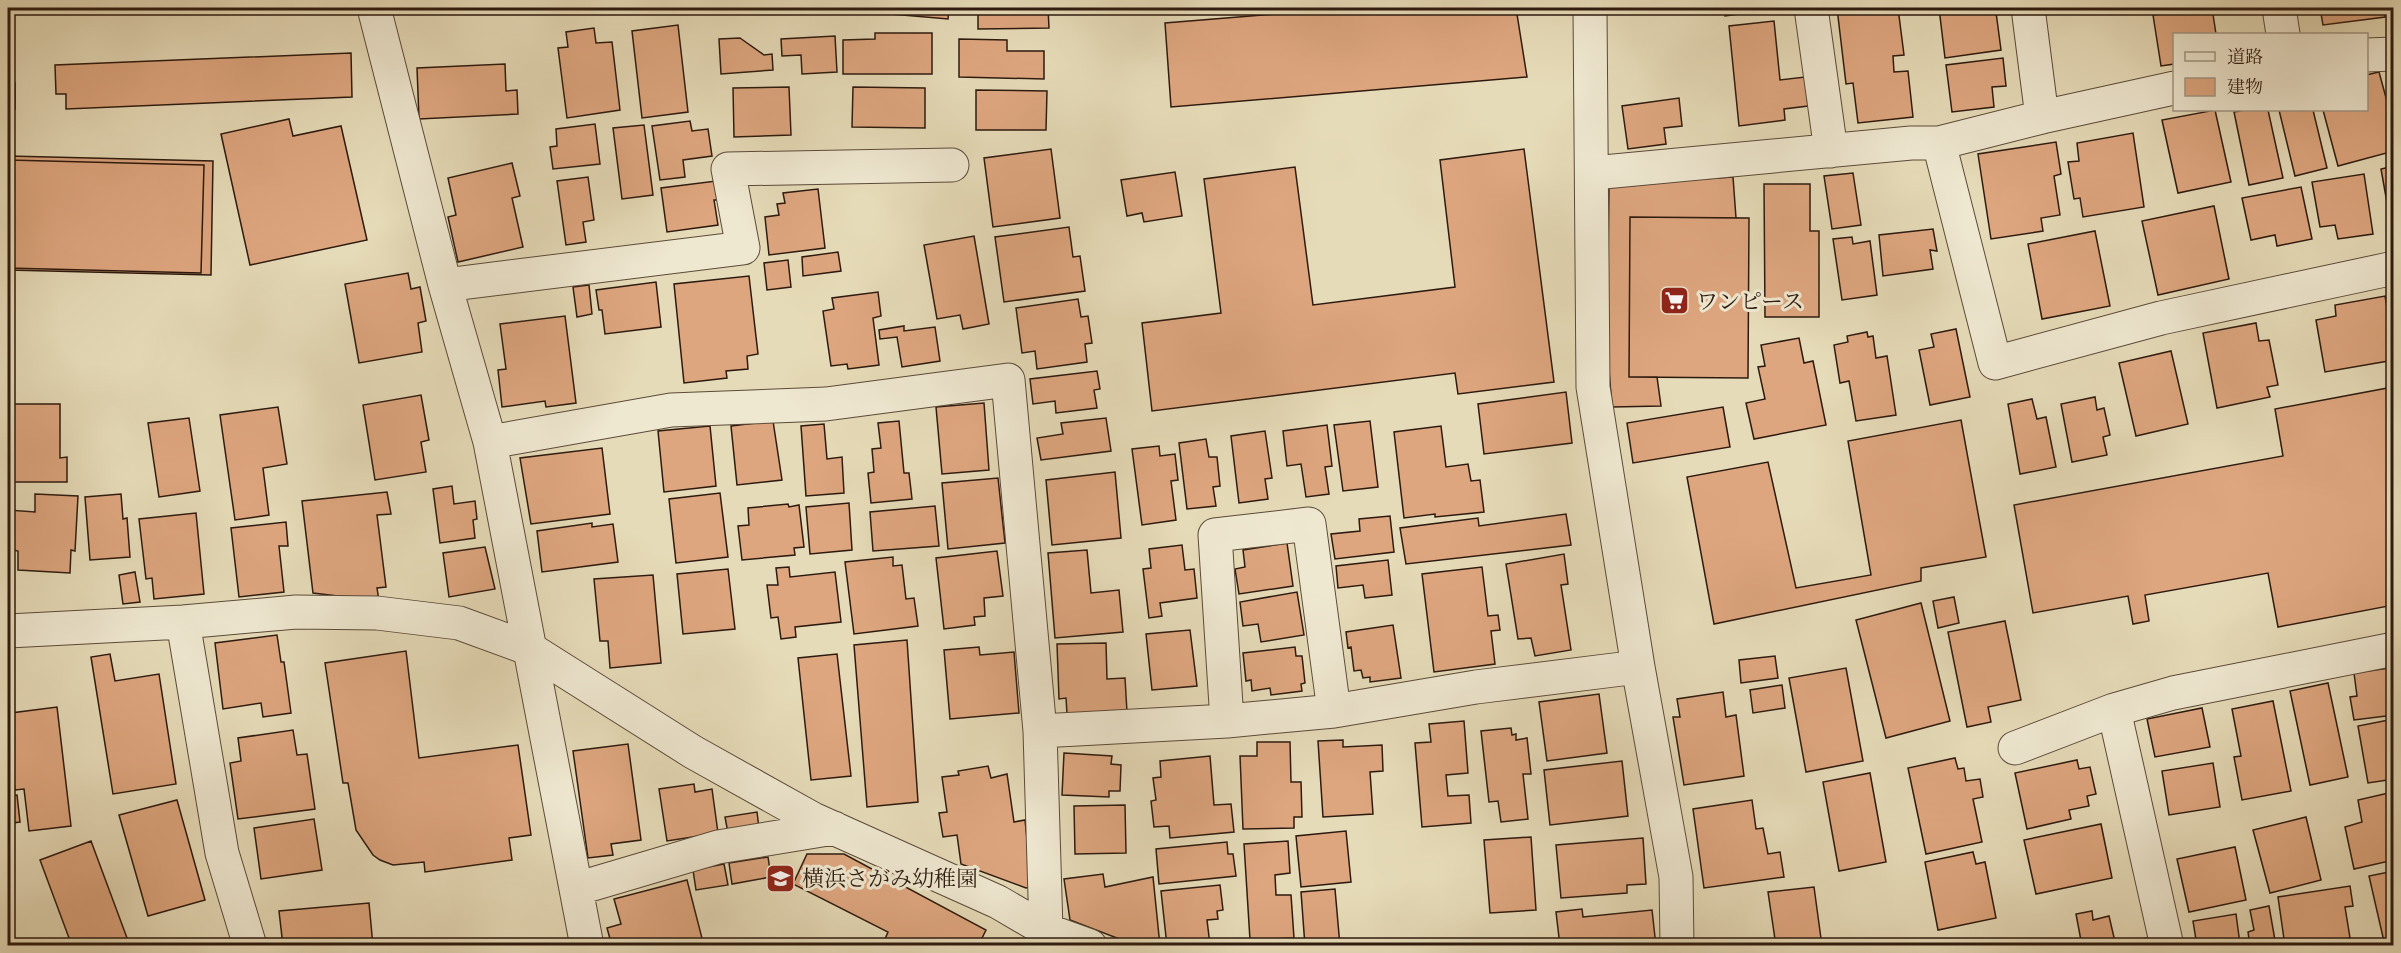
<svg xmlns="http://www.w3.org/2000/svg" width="2401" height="953" font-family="'IM FELL Great Primer','Noto Serif JP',serif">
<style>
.building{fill:#dea67f;stroke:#2d1a0f;stroke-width:1.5}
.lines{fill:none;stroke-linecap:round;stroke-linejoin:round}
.minor-casing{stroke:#5b4a39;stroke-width:35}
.minor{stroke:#efe8d1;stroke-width:33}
.labels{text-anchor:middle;stroke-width:6;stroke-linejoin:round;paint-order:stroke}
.poi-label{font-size:22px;fill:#2d1a0f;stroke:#efe8d1;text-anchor:start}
</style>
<rect width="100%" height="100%" fill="#e6dbb8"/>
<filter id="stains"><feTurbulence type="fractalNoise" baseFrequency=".00333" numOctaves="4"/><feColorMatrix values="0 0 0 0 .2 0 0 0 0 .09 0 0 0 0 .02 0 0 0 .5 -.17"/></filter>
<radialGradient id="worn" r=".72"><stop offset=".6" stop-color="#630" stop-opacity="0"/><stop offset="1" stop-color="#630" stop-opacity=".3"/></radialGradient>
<path class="building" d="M868,8H949L948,19L868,12Z
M978,8H1048L1049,28L978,29Z
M1351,8H1516L1527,77L1171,107L1165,23Z
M1724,8H1777L1778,9L1725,16Z
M1837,8H1898L1904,55L1893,56L1894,72L1908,71L1913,117L1858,123L1853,83L1846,84Z
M1939,8H1988L1989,13L1996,12L2001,50L1945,58Z
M2199,8H2212L2216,34H2174V64L2161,66L2153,15Z
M2320,8H2384L2385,17L2323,25Z
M1774,21L1780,80L1805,77L1808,106L1784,109L1785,120L1739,126L1729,26Z
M678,25L688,112L642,118L632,31Z
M594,28L596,43L612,42L620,110L567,118L558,48L568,47L566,32Z
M875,33H932V74H843V40L875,39Z
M835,36L837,72L802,74L801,55L782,56L781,39Z
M740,38L764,55L772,54L773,70L721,74L719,39Z
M959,39L1007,40V51H1044V79L959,77Z
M351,53L352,97L66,109V94H56L55,65Z
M2003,58L2006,86L1992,87L1994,107L1952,112L1946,65Z
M505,64L506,91L517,90L518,114L419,119L417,68Z
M2379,72L2394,127V151L2338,166L2323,110H2366V75Z
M8,83H15V109H8Z
M789,87L791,135L734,137L733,88Z
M853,87L925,88V128L852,127Z
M976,90L1047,91L1046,130H976Z
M1679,98L1682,126L1664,128L1666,144L1628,149L1622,106Z
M2215,110L2231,182L2178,193L2162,120Z
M2245,110H2268L2283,178L2249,185L2234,112Z
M2279,110H2313L2327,168L2295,176Z
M289,119L293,136L341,126L367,240L250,265L221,134Z
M690,121L692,131L708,129L712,156L683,160L685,177L660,180L652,126Z
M595,124L600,164L553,169L550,147L557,146L556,129Z
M644,125L653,195L622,199L613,128Z
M2133,133L2144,207L2083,217L2080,198L2074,199L2068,162L2079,161L2077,143Z
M2056,142L2061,174L2054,176L2060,215L2041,218L2043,231L1991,239L1978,154Z
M1051,149L1060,218L993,227L984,158Z
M1524,149L1554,382L1458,394L1455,373L1152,411L1142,323L1221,313L1204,179L1295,167L1313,305L1455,287L1440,160Z
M8,156L213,161L211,275L8,270Z
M8,160L204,165L201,273L8,268Z
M512,163L520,196L512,198L523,247L458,262L448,217L456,215L448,178Z
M2394,166V213L2389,214L2381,169Z
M1175,172L1182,216L1144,222L1142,213L1127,216L1121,180Z
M1853,173L1861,225L1832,229L1824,176Z
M2364,174L2373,234L2338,239L2335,225L2320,227L2312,182Z
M588,177L594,220L583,222L586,242L566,245L557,181Z
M1733,177L1736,218L1630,217L1629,377H1657L1661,406L1612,407L1607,346L1609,185Z
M716,181L718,200H714L718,225L667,232L661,188Z
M1764,184H1810V231H1819V317H1765Z
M2301,187L2312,239L2277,246L2275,235L2251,240L2242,198Z
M818,189L825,248L769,255L765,217L779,215L777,204L785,203L783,193Z
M2214,206L2229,279L2158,295L2142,221Z
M1630,217L1749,218L1748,378L1629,377Z
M1069,227L1073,257L1080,256L1085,291L1004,302L995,237Z
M1933,229L1937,251L1930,250L1933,269L1883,276L1879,235Z
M2095,231L2110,306L2042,319L2028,244Z
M974,236L989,324L963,329L960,315L937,319L924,245Z
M1852,237L1853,244L1870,241L1877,295L1842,300L1833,239Z
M838,252L841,271L803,276L802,257Z
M788,260L791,287L767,290L764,263Z
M408,273L411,289L420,287L426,321L418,323L422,352L359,363L345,284Z
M749,276L758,354L747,356L748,369L726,371L727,378L684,383L674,284Z
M656,282L661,327L605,334L602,310H599L596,290Z
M589,285L592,314L577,317L573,287Z
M878,292L881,316L873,318L879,365L848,369L847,364L831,366L823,311L834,309L832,298Z
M2385,296L2394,345V360L2325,372L2316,320L2336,316L2335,305Z
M1078,299L1081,317L1088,316L1092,343L1085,344L1087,362L1037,369L1035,351L1022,353L1016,308Z
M565,316L576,403L546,407L545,401L502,407L498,370L506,369L500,324Z
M2256,323L2259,341L2269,340L2278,385L2267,387L2270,397L2217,408L2203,333Z
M904,326V331L935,327L940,361L902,367L897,337L880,339L879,330Z
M1956,329L1970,397L1930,405L1919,350L1934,347L1931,334Z
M1867,332L1868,337L1873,336L1876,358L1887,356L1896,415L1856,421L1849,381L1840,383L1834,345L1848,342L1847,336Z
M1799,338L1804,363L1813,361L1826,425L1754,439L1746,403L1765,399L1758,367L1765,366L1761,345Z
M2171,351L2188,424L2136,436L2119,363Z
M1097,371L1100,389L1094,390L1097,408L1056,413L1055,401L1033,404L1030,379Z
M2393,387L2394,605L2278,627L2268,573L2145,595L2149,621L2133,624L2128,596L2033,613L2014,505L2283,456L2275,409Z
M1566,392L1572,443L1484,454L1478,404Z
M421,395L429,440L421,442L426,472L375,480L363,405Z
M2095,397L2097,410L2104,408L2110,435L2103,437L2107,455L2072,462L2061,404Z
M2032,399L2037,419L2046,417L2056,467L2020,474L2008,404Z
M984,403L989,470L942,474L936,407Z
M8,404H60V458L67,457V482H8Z
M278,407L287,464L263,468L269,515L235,520L220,415Z
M1723,407L1730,447L1633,463L1627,423Z
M189,418L200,491L159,497L148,423Z
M1106,418L1111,451L1041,460L1037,438L1063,434L1061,423Z
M1961,420L1986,557L1921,568V581L1714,624L1687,477L1768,462L1796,588L1871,575L1848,441Z
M773,421L782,480L737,485L731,426Z
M899,421L904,473H909L912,499L871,503L868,473L874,472L872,449L881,448L878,423Z
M1370,421L1378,487L1343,491L1334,425Z
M824,424L827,459L842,457L844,493L806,496L801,426Z
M1327,425L1332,466L1325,467L1329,494L1306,497L1301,464L1287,466L1283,431Z
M710,426L716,486L664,492L658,431Z
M1441,426L1446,467L1468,464L1471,481L1480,480L1484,512L1435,517V514L1404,518L1394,432Z
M1265,431L1272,478L1265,479L1268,499L1239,503L1231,436Z
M1206,439L1209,457H1217L1220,486L1213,487L1216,506L1187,509L1179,443Z
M1159,446L1160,456L1175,454L1178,480L1171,481L1176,520L1142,525L1132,449Z
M602,448L610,514L531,524L520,458Z
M1115,472L1121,538L1052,545L1046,480Z
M998,478L1005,543L948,549L942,483Z
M452,486L454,504L475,501L477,519L473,520L475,538L440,543L433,489Z
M387,492L391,514L377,515L386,587L377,588L379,601L313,593L302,501Z
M720,493L728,557L676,563L669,499Z
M35,494L78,496L75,551L71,550L70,573L18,570V551L8,549V510L35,512Z
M121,494L123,519L127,518L130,557L90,560L85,497Z
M849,503L852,550L810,554L806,507Z
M788,504L789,507L799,505L804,547L794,548L795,555L742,560L738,526L749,525L748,508Z
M935,506L939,546L873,551L870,512Z
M196,513L204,594L154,599L152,578L146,579L139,519Z
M1566,514L1571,545L1406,564L1400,528L1478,518L1479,526Z
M1390,516L1394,552L1335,559L1331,534L1360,531L1359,519Z
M286,522L288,546H279L284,592L239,597L231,528Z
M592,523V527L613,524L618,562L542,572L537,531Z
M1287,543L1293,586L1239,594L1235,569L1245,567L1243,550Z
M1182,545L1185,570L1194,569L1197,598L1160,603L1162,616L1149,618L1143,569L1151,568L1149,549Z
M485,547L495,589L449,597L443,553Z
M1087,550L1091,593L1119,590L1123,632L1055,638L1048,553Z
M997,551L1003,596L984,598L985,616L974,617L975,625L944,629L936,558Z
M1564,554L1568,584L1561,585L1571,650L1535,656L1531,638L1518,639L1506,564Z
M893,557V566L902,565L906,599L914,598L918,626L854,634L845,562Z
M1388,560L1392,595L1365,598L1363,585L1338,588L1336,566Z
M789,567L790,577L835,572L841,622L795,627L796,637L781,639L778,617L771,618L767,585H778L776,568Z
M1482,567L1488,616L1498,615L1500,630L1491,631L1495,664L1434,672L1422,574Z
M728,569L735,629L683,634L677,574Z
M135,572L140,602L123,604L119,575Z
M653,575L661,663L610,668L608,641H600L594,579Z
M1297,592L1304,635L1261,642L1258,624L1243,626L1240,602Z
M1954,597L1959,623L1938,628L1933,601Z
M1921,603L1950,721L1886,738L1856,620Z
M2005,621L2021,700L1988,707L1991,722L1967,727L1948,632Z
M1393,625L1401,678L1370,682V677L1363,678L1361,670L1354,671L1351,647L1348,648L1346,632Z
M1190,630L1197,686L1152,690L1146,634Z
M277,635L281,662H284L291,713L263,717L261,703L223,709L215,643Z
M907,640L918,802L867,807L854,645Z
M1106,643L1107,679L1125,678L1127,712L1067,714L1066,698L1059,699L1057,644Z
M979,647L980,655L1014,652L1019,713L950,719L944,650Z
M1295,647L1296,656H1302L1305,683L1301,684L1302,691L1271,695L1270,688L1252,691L1251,680L1246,681L1243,653Z
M406,651L419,758L518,745L531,835L509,838L512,860L425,872L424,862L393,865L380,860L373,855L356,830L348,783H343L325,663Z
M110,654L115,681L159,674L176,784L113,794L91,657Z
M837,654L851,776L811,780L798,658Z
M1775,656L1778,678L1741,683L1739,660Z
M1846,668L1863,761L1806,772L1789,678Z
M2390,668L2394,715L2354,720L2350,697L2357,696L2354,673Z
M2328,683L2348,777L2310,785L2290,691Z
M1782,685L1785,708L1753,713L1750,690Z
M1723,692L1726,717L1736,715L1744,776L1684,785L1673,717H1680L1677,699Z
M1599,694L1607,753L1547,761L1539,702Z
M2273,701L2291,791L2242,800L2234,757L2241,756L2232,709Z
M57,707L71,826L29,831L24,789L15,790L13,774L8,775V722L13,721L11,713Z
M2202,708L2210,747L2155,757L2147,719Z
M2394,719V779L2368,783L2358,726Z
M1464,721L1468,773L1446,775L1448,796L1469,795L1471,823L1422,827L1415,743L1431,742L1429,724Z
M1511,728L1512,735L1516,734V740L1527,738L1531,774H1523L1528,819L1501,822L1498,801L1489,802L1481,731Z
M293,730L297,755L307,754L315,809L238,819L230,763L241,761L238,738Z
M1343,740V747L1382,745L1383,771L1370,772L1373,814L1323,817L1318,741Z
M1257,742H1290L1291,782H1301L1302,817H1294V828L1243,829L1240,756H1257Z
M628,744L641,840L611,844L613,855L588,858L573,751Z
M1064,753L1112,756L1111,764L1121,765L1120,791H1109V797L1062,795Z
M1210,756L1214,805L1231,804L1234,832L1170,838L1169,826L1154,827L1151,801L1156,800L1153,778L1161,777L1160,761Z
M1955,758L1958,769L1964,768L1966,781L1980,779L1983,797L1973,799L1982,842L1926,854L1908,768Z
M2077,760L2079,769L2090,767L2096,794L2087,796L2089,806L2069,810L2071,819L2027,829L2015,773Z
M1622,761L1628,816L1550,825L1544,770Z
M2213,763L2220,807L2169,815L2162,771Z
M988,766L991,778L1007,774L1014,822L1025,820L1032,887L1026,888L961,864L957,835L943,837L939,813L947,812L942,777L959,775L958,771Z
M1870,773L1886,862L1839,871L1823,782Z
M694,784L695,792L712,789L718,833L667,841L659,789Z
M2393,792L2394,860L2354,869L2345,827L2362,822L2358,800Z
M17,795L20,822L12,823L13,835L8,836V796Z
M177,800L205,900L148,916L119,815Z
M1752,800L1756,829L1763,828L1768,854L1780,852L1784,877L1704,888L1693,809Z
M1125,805L1126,853L1075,854L1074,806Z
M757,812L759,828L728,833L725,817Z
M2306,817L2321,880L2270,893L2253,830Z
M314,819L322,870L261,879L254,828Z
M2101,824L2112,878L2036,894L2024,840Z
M1346,831L1351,882L1301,887L1296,836Z
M1531,837L1536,910L1490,913L1484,840Z
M1643,838L1646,884L1627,885V893L1561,898L1556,845Z
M91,841L130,946H72L40,860Z
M1288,841L1290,873L1275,875L1276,895H1291L1294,938L1250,940L1244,844Z
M1227,842L1228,854H1233L1236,876L1159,884L1156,849Z
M2235,847L2246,900L2189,912L2177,859Z
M1973,852L1976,864L1985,862L1996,918L1938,930L1925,862Z
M807,854H844L986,930L978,946H895L885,939L888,932L793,884Z
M768,857L771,877L732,884L729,863Z
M724,864L728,885L696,890L693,870Z
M2394,871V945L2385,946L2369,876Z
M1103,874L1105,887L1153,877L1160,946H1134L1133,939L1122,940L1070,920L1064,879Z
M687,880L704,946H612L607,928L621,924L614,899Z
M1220,885L1223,910L1217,911L1218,919L1207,920L1210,945L1167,946L1161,891Z
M2350,886L2353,906L2345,907L2350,938L2326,942L2327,946H2285L2278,897Z
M1814,887L1822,946H1776L1768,892Z
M1335,889L1340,946H1305L1301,892Z
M369,903L373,946H283L279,911Z
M2269,906L2276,946H2250L2248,932L2254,930L2250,910Z
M1582,909L1583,917L1652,910L1656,946H1560L1556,912Z
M2092,911L2093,920L2109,916L2116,946H2082L2076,914Z
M2236,914L2240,944L2197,946L2193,921Z
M2147,938L2149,946H2116Z"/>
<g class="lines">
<defs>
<path id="minor" d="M374,8L445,285L490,442L587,946
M1590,8L1593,387L1638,667L1676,877L1677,946
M1811,8L1831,151
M2028,8L2042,117
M2279,8L2283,34
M2366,55L2394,54
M1939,143L1995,363L2161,318L2394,268
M1593,173L1911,143H1939L2042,117L2174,88
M445,285L743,248L728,169L952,165
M490,442L671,410L826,404L1008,380L1040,731L1046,930
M183,622L222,853L250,946
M8,631L183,622L296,612L377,613L459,623L530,649L693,752L813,819L998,902L1046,930L1090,946
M2114,710L2167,946
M1227,721L1215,535L1309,524L1334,711
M1040,731L1227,721L1334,711L1476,687L1638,667
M2015,748L2114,710L2173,693L2394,649
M576,889L718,847L834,828"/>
</defs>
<use href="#minor" class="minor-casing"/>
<use href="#minor" class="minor"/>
</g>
<defs>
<symbol id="supermarket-square" viewBox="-11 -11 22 22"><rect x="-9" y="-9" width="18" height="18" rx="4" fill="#8f2418" stroke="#efe8d1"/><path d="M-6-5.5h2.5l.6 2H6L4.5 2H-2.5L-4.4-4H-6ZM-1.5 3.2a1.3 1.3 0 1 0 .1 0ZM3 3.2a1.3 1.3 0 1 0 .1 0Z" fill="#fff"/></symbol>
<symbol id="school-square" viewBox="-11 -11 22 22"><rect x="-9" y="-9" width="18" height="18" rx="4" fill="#8f2418" stroke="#efe8d1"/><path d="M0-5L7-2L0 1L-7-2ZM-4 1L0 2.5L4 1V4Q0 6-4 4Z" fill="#fff"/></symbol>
</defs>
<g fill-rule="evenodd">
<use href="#supermarket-square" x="1658" y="284" width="33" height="33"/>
<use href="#school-square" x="764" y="862" width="33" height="33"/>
</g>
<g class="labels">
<g class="poi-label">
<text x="1696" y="309">ワンピース</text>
<text x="802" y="886">横浜さがみ幼稚園</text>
</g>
</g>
<rect width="2401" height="953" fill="none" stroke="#e6dbb8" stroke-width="30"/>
<rect x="9" y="9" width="2383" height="935" fill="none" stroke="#2d1a0f" stroke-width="3"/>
<rect x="15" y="15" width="2371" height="923" fill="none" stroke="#2d1a0f" stroke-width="1.5"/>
<rect x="2173" y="33" width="195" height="78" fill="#efe8d1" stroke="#a19683" stroke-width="1.5"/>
<rect x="2185" y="52" width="30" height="9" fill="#efe8d1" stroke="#a19683" stroke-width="1.5"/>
<text x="2227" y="63" font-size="18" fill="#2d1a0f">道路</text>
<rect x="2185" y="78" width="30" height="18" fill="#dea67f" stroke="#a19683" stroke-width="1.5"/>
<text x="2227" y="93" font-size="18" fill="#2d1a0f">建物</text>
<rect width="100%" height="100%" filter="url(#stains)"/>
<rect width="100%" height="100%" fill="url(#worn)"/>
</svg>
